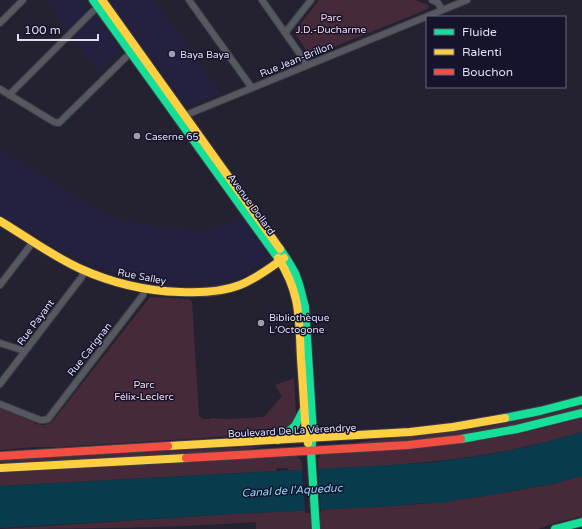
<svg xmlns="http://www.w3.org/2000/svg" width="582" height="529" font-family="'Varela Round',sans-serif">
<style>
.built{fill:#24203f}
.green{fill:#472a3a}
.water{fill:#083b4b}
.pier{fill:#242231}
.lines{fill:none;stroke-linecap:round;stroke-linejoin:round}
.street-casing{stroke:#3f3e4a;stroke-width:8}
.fast-casing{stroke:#3f3e4a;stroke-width:10}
.slow-casing{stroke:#3f3e4a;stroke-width:10}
.jam-casing{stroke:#3f3e4a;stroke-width:10}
.street{stroke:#55585e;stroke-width:6}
.fast{stroke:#16e098;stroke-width:8}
.slow{stroke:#ffcf43;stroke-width:8}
.jam{stroke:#f24e42;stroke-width:8}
.poi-dot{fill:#9e9dae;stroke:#16132c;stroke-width:1.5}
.labels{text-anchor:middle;stroke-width:3;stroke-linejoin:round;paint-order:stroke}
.park-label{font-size:10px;fill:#f7dae7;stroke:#16132c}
.poi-label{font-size:10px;fill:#dfdff1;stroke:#16132c;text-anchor:start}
.street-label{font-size:10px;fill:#dfdff1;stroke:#16132c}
.water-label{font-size:11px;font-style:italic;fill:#88daf9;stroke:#16132c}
</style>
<rect width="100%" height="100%" fill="#242231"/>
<path class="built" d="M46,0H84L88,6L84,10L92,21L96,17L121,50L99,73Z
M109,0H154L221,93L188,106H186Z
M0,150L113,219L164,228L204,231L244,218L270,258L241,277L209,284L149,282L108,272L64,252L0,213Z"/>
<path class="green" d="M319,0H415L428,5L429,7L428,9L311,56L310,55L294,32Z
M150,297L189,299L192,302L199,415C202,420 205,419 210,419L211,418L230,419L264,417L282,396L275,385L294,378L296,416L293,423L286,430L282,431L248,434L204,438L57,447H34L0,450V408L34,422L35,424L44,425L51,423Z
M582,405V409C508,429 432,440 355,444V443L373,440L437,434L475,429L550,414Z
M582,418V432C532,447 480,457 427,462C391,466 355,467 318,469V459L321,455C352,452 383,452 413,449C470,444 527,434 582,418Z
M265,446L238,451L0,464V460H7L73,456L75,457L77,456Z
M294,456C302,458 302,463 302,470H288V468H277L276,471L0,486V473Z
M582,476V516L555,523L538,529H256V522C171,528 85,529 0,529L232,514L235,513L236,514L392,506L434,503L485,496L552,484Z"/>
<path class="water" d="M582,432V476L552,484L528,488L507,492L485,496L470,498L440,503H422L392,506L236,514L235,513L232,514L0,528V486L426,463C479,457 531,448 582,432Z"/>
<path class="pier" d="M302,468H318L321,512L305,513Z"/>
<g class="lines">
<defs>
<path id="street" d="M189,0L252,88
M262,0L302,57L306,65
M432,0L438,3L442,10
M0,23L23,0
M285,33L311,0
M0,89L54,122L59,123L62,120L125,58L134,51
M9,95L92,12L101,5
M181,117L467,0
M0,285L33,242
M0,343L25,351
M0,384L81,278L85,271
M0,404L40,420H44L48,419L143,295L145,289"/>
<path id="fast" d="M93,0L278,258
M280,249L288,261L295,273L299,284L305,307L313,433L311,451L316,529
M505,418L540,411L582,400
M461,439L517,429L582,413
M278,440L295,426L304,409
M555,529L582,522"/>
<path id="slow" d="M102,0L280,249
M0,221C27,237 52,256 81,269C112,283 146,291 180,292C200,293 222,292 240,285C256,279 270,268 284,258
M278,258C301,293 299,320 301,359C303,384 304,408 306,433L308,443
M168,446L410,432L453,427L505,418
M0,468L186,458"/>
<path id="jam" d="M0,456L168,446
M186,458L408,445L461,439"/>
</defs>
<use href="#street" class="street-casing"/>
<use href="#fast" class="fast-casing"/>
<use href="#slow" class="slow-casing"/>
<use href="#jam" class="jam-casing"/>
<use href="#street" class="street"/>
<use href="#fast" class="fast"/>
<use href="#slow" class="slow"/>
<use href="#jam" class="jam"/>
</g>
<g class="poi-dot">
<circle cx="172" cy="54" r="4"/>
<circle cx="137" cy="136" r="4"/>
<circle cx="261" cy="323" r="4"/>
</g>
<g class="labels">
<g class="park-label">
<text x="331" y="21">Parc<tspan x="331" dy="12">J.D.-Ducharme</tspan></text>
<text x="144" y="388">Parc<tspan x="144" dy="12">Félix-Leclerc</tspan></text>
</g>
<g class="poi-label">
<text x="180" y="58">Baya Baya</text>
<text x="145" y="140">Caserne 65</text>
<text x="269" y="321">Bibliothèque<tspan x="269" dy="12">L’Octogone</tspan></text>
</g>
<g class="street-label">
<text transform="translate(296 59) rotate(-22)" y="4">Rue Jean-Brillon</text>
<text transform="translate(252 204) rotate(54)" y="4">Avenue Dollard</text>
<text transform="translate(142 276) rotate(11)" y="4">Rue Salley</text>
<text transform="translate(35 322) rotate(-53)" y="4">Rue Payant</text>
<text transform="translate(89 349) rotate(-52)" y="4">Rue Carignan</text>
<text transform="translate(292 430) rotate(-3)" y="4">Boulevard De La Vérendrye</text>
</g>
<g class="water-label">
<text transform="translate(292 490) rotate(-3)" y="4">Canal de l'Aqueduc</text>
</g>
</g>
<rect x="426" y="16" width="140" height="72" fill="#16132c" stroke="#66657b"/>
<rect x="434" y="29" width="20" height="6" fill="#16e098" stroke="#66657b"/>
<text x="462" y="36" font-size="12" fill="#dfdff1">Fluide</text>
<rect x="434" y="49" width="20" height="6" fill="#ffcf43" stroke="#66657b"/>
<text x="462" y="56" font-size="12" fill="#dfdff1">Ralenti</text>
<rect x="434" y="69" width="20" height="6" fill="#f24e42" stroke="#66657b"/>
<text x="462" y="76" font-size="12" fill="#dfdff1">Bouchon</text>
<path d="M18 34v6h80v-6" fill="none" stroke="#dfdff1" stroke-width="2"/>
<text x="24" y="34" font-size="12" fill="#dfdff1" stroke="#16132c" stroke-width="3" paint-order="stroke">100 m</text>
</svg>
